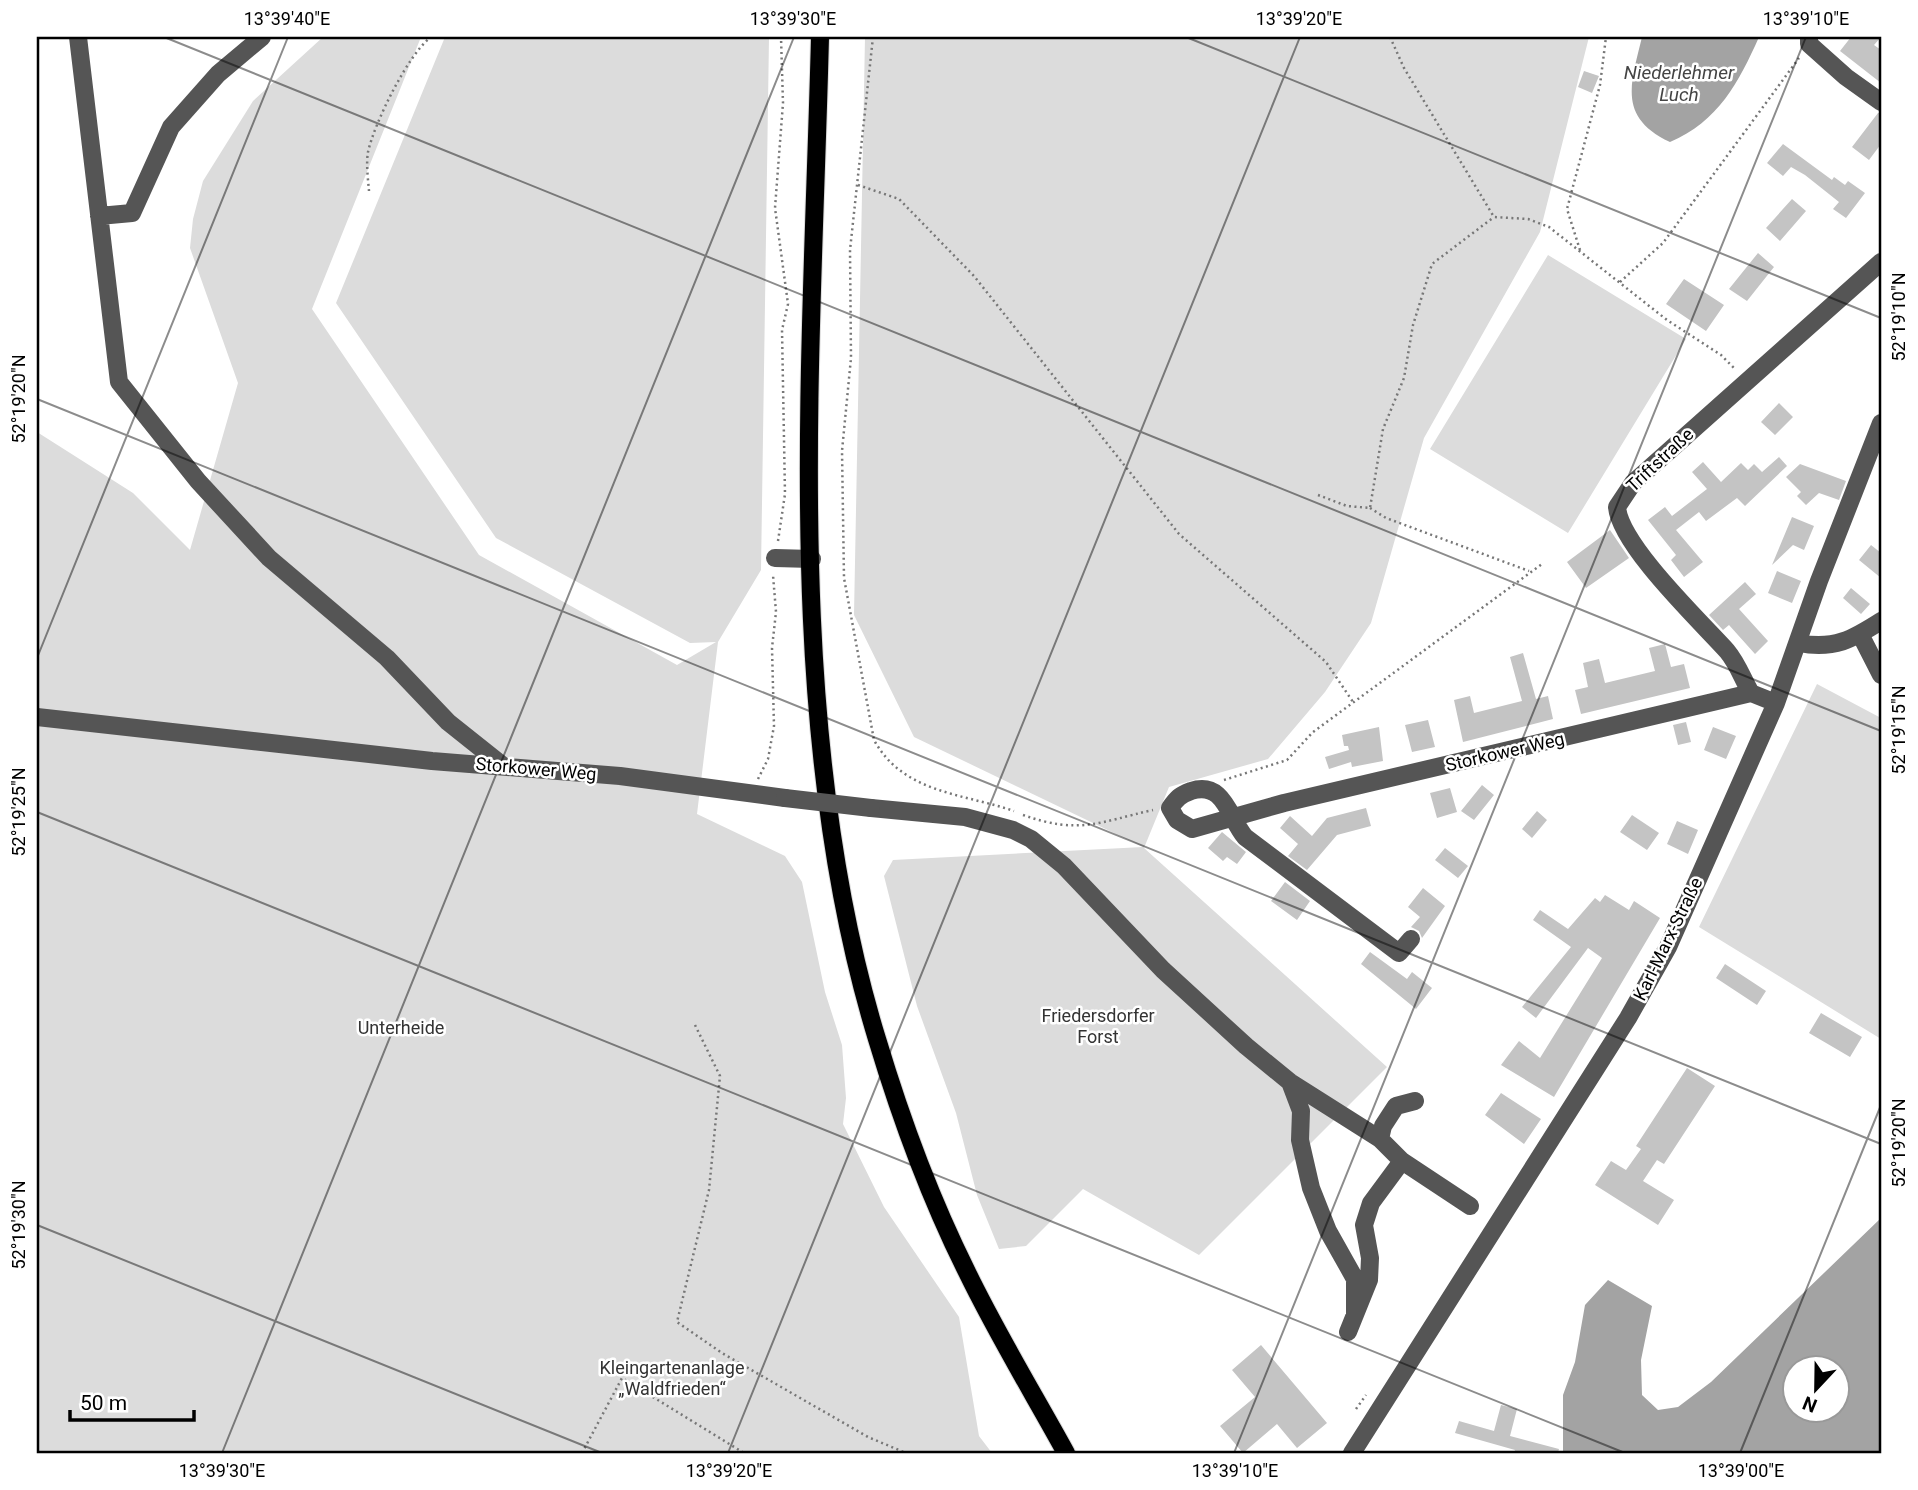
<svg xmlns="http://www.w3.org/2000/svg" width="1918" height="1490" font-family="Roboto,sans-serif">
<style>
.green{fill:#dcdcdc}
.water{fill:#a3a3a3;fill-rule:evenodd}
.building{fill:#c4c4c4}
.lines{fill:none;stroke-linecap:round;stroke-linejoin:round}
.major-casing{stroke:#dbdbdb;stroke-width:20}
.path{stroke:#777;stroke-width:2.5;stroke-dasharray:2 3.5;stroke-linecap:butt}
.minor{stroke:#555;stroke-width:18}
.major{stroke:#000;stroke-width:18}
.minor-bridge{stroke:#555;stroke-width:18}
.ticks{fill:none;stroke:#000;stroke-width:2;stroke-opacity:0.45}
.labels{text-anchor:middle;stroke-width:5;stroke-linejoin:round;paint-order:stroke}
.street-label{font-size:18px;fill:#000;stroke:#fff}
.park-label{font-size:18px;fill:#333;stroke:#fff}
.water-label{font-size:19px;font-style:italic;fill:#444;stroke:#fff}
.neatline{fill:none;stroke:#000;stroke-width:2.5}
.ticks-label{font-size:18px;text-anchor:middle;fill:#000}
</style>
<rect width="100%" height="100%" fill="#fff"/>
<path class="green" d="M323,37H421L312,309L479,555L677,665L716,642L690,643L496,538L336,303L445,37H769L761,570L718,642L697,814L785,856L802,882L825,992L842,1045L846,1098L843,1124L884,1207L959,1317L979,1436L992,1453H37V432L133,493L190,550L238,383L190,248L193,219L203,181L253,101Z
M865,37H1589L1540,232L1424,438L1371,623L1325,692L1268,759L1169,787L1144,848L1387,1067L1199,1255L1083,1189L1026,1246L999,1249L977,1195L956,1113L917,1006L884,876L893,860L1143,847L914,737L854,615Z
M1548,255L1686,339L1568,533L1430,449Z
M1817,684L1881,718V1039L1699,927Z"/>
<path class="water" d="M1642,37H1759C1739,82 1718,122 1670,142C1617,117 1631,83 1642,37Z
M1881,1218V1453H1563V1395L1575,1362L1585,1305L1608,1280L1652,1306L1641,1360L1642,1395L1658,1410L1678,1407L1711,1382ZM1796,1368H1838V1410H1796Z"/>
<path class="building" d="M1851,37H1881L1874,45L1881,50V83L1840,51Z
M1584,71L1599,76L1592,93L1578,87Z
M1878,113H1881V144L1869,160L1852,147Z
M1783,144L1832,180L1834,177L1845,185L1848,181L1865,193L1846,218L1833,209L1839,202L1805,175L1791,167L1783,176L1767,163Z
M1792,199L1806,211L1780,241L1766,228Z
M1758,253L1774,267L1747,301L1729,289Z
M1684,279L1724,305L1706,331L1666,304Z
M1779,403L1793,417L1775,435L1761,422Z
M1779,457L1787,466L1745,506L1737,498L1706,521L1699,512L1676,530L1703,562L1684,577L1671,560L1676,555L1648,520L1665,507L1672,516L1707,489L1692,472L1703,462L1721,482L1741,463L1748,470L1754,464L1762,472Z
M1800,464L1846,481L1839,500L1819,493L1806,505L1797,496L1801,492L1786,477Z
M1792,517L1814,526L1804,550L1793,545L1772,565Z
M1610,530L1629,558L1586,588L1567,562Z
M1871,545L1881,553V578L1859,560Z
M1777,571L1801,581L1792,603L1768,593Z
M1745,582L1756,594L1739,609L1768,641L1755,654L1729,625L1723,630L1709,615Z
M1851,588L1870,604L1861,614L1843,598Z
M1665,644L1671,667L1684,664L1690,688L1581,714L1575,690L1588,687L1583,663L1599,659L1605,683L1655,671L1649,648Z
M1523,653L1536,699L1548,696L1553,719L1463,742L1454,700L1470,696L1474,713L1522,701L1510,657Z
M1428,720L1435,747L1412,752L1405,725Z
M1686,722L1691,742L1678,745L1673,725Z
M1379,727L1383,761L1352,767L1351,762L1329,769L1325,757L1349,750L1348,746H1344L1342,735Z
M1713,727L1736,736L1726,759L1704,750Z
M1482,785L1494,795L1474,820L1461,811Z
M1450,788L1457,812L1437,818L1430,793Z
M1366,808L1371,826L1337,835L1307,870L1288,856L1298,844L1280,828L1290,816L1312,836L1327,818Z
M1537,811L1547,820L1532,838L1522,829Z
M1632,815L1659,833L1647,850L1620,832Z
M1677,821L1698,830L1688,854L1667,844Z
M1222,832L1246,852L1237,864L1227,857L1223,861L1208,848Z
M1445,848L1468,866L1458,878L1435,860Z
M1285,882L1310,901L1297,920L1271,901Z
M1423,888L1445,906L1422,938L1419,931L1411,927L1420,917L1408,907Z
M1605,895L1629,910L1634,901L1660,918L1554,1097L1501,1065L1519,1041L1540,1058L1602,958L1588,948L1536,1018L1522,1007L1571,947L1533,920L1540,910L1568,929L1595,898L1600,902Z
M1370,952L1407,979L1412,972L1432,988L1416,1009L1361,964Z
M1725,964L1766,991L1757,1005L1716,978Z
M1821,1013L1862,1037L1850,1057L1809,1033Z
M1687,1068L1715,1086L1664,1164L1657,1160L1643,1181L1674,1200L1658,1225L1595,1185L1611,1161L1626,1170L1641,1149L1636,1146Z
M1501,1093L1541,1119L1524,1144L1485,1115Z
M1261,1345L1327,1423L1297,1448L1277,1424L1243,1453L1220,1426L1255,1397L1232,1370Z
M1501,1405L1517,1409L1510,1436L1559,1449L1558,1453H1514L1515,1450L1455,1433L1459,1421L1494,1431Z"/>
<g class="lines">
<defs>
<path id="major" d="M820,37C812,361 781,726 877,1039C901,1119 930,1198 967,1272C997,1334 1033,1393 1066,1453"/>
</defs>
<use href="#major" class="major-casing"/>
<path class="path" d="M873,37L850,250L851,358L842,451L844,578L874,740C903,793 961,793 1014,811
M1390,37L1404,68L1494,217L1528,219L1549,227L1667,320L1721,355L1735,369
M858,185L899,199L974,276L1179,534L1326,662L1353,702
M369,191C368,179 366,164 368,152C374,124 408,54 431,37
M1580,250L1567,209L1600,85L1606,37
M1620,282L1663,243L1799,58
M1318,495L1347,506L1370,508L1383,429L1404,378L1413,325L1432,264L1494,217
M1370,508L1386,518L1529,571
M778,541L785,494L782,330L788,304L775,208L783,103L781,37
M758,779L768,759L774,726L772,648L776,612L773,575
M1224,780L1287,760L1313,732L1542,564
M1023,815C1080,835 1099,822 1153,810
M695,1025L720,1076L709,1190L677,1322L722,1353L868,1437L906,1453
M1356,1409L1366,1395
M582,1453L622,1378L744,1453"/>
<path class="minor" d="M78,37L119,382L198,481L269,558L387,658L448,722L502,765
M1809,37V44L1846,77L1881,102
M99,216L132,213L171,127L218,74L262,37
M775,558L812,559
M1860,634L1881,675
M1799,643C1834,650 1853,639 1881,621
M1751,693C1743,680 1738,664 1727,651C1700,621 1620,545 1617,507L1633,483L1881,262
M37,717L432,761L620,776L785,798
M871,808L965,817L1013,830L1031,839L1064,866L1163,970L1246,1046L1290,1082L1380,1139L1402,1161L1470,1206
M1411,939L1399,953L1245,837C1229,818 1224,780 1191,791C1180,795 1177,798 1170,808L1177,820L1192,829L1284,803L1751,693L1776,703
M1290,1082L1301,1111L1300,1140L1311,1188L1328,1231L1355,1279V1315
M1380,1139L1383,1126L1396,1106L1415,1101
M1348,1332L1369,1280L1370,1258L1364,1225L1371,1203L1402,1161
M1352,1453L1628,1018L1668,947L1776,703L1819,581L1881,423"/>
<use href="#major" class="major"/>
<path class="minor-bridge" d="M785,798L871,808"/>
</g>
<path class="ticks" d="M164,37L1881,731M1186,37L1881,318M37,399L1881,1144M37,658L288,37M37,812L1625,1453M37,1225L602,1453M222,1453L794,37M728,1453L1300,37M1234,1453L1806,37M1740,1453L1881,1105"/>
<g class="labels">
<g class="street-label">
<text transform="translate(1660 460) rotate(-43)" y="6">Triftstraße</text>
<text transform="translate(1505 752) rotate(-13)" y="6">Storkower Weg</text>
<text transform="translate(536 769) rotate(5)" y="6">Storkower Weg</text>
<text transform="translate(1668 939) rotate(-64)" y="6">Karl-Marx-Straße</text>
</g>
<g class="park-label">
<text x="1098" y="1022">Friedersdorfer<tspan x="1098" dy="21">Forst</tspan></text>
<text x="401" y="1034">Unterheide</text>
<text x="672" y="1374">Kleingartenanlage<tspan x="672" dy="21">„Waldfrieden“</tspan></text>
</g>
<g class="water-label">
<text x="1679" y="79">Niederlehmer<tspan x="1679" dy="22">Luch</tspan></text>
</g>
</g>
<rect width="1918" height="1490" fill="none" stroke="#ffffff" stroke-width="77"/>
<g transform="translate(1816 1389) rotate(202)"><circle r="33" fill="#ffffff" stroke="#999999" stroke-width="2"/>
<path d="M0-5L12 26L0 18L-12 26Z" fill="#000000"/>
<text y="-10" font-size="19" font-weight="bold" text-anchor="middle" fill="#000000">N</text>
</g>
<path d="M70 1410v10h124v-10" fill="none" stroke="#000000" stroke-width="3.5"/>
<text x="80" y="1410" font-size="21" fill="#000000" stroke="#ffffff" stroke-width="5" paint-order="stroke">50 m</text>
<rect x="38" y="38" width="1842" height="1414" class="neatline"/>
<g class="ticks-label">
<text x="287" y="25">13°39'40"E</text>
<text x="793" y="25">13°39'30"E</text>
<text x="1299" y="25">13°39'20"E</text>
<text x="1806" y="25">13°39'10"E</text>
<text transform="translate(1899 317) rotate(-90)" y="6">52°19'10"N</text>
<text transform="translate(19 399) rotate(-90)" y="6">52°19'20"N</text>
<text transform="translate(1899 730) rotate(-90)" y="6">52°19'15"N</text>
<text transform="translate(19 812) rotate(-90)" y="6">52°19'25"N</text>
<text transform="translate(1899 1143) rotate(-90)" y="6">52°19'20"N</text>
<text transform="translate(19 1225) rotate(-90)" y="6">52°19'30"N</text>
<text x="222" y="1477">13°39'30"E</text>
<text x="729" y="1477">13°39'20"E</text>
<text x="1235" y="1477">13°39'10"E</text>
<text x="1741" y="1477">13°39'00"E</text>
</g>
</svg>
